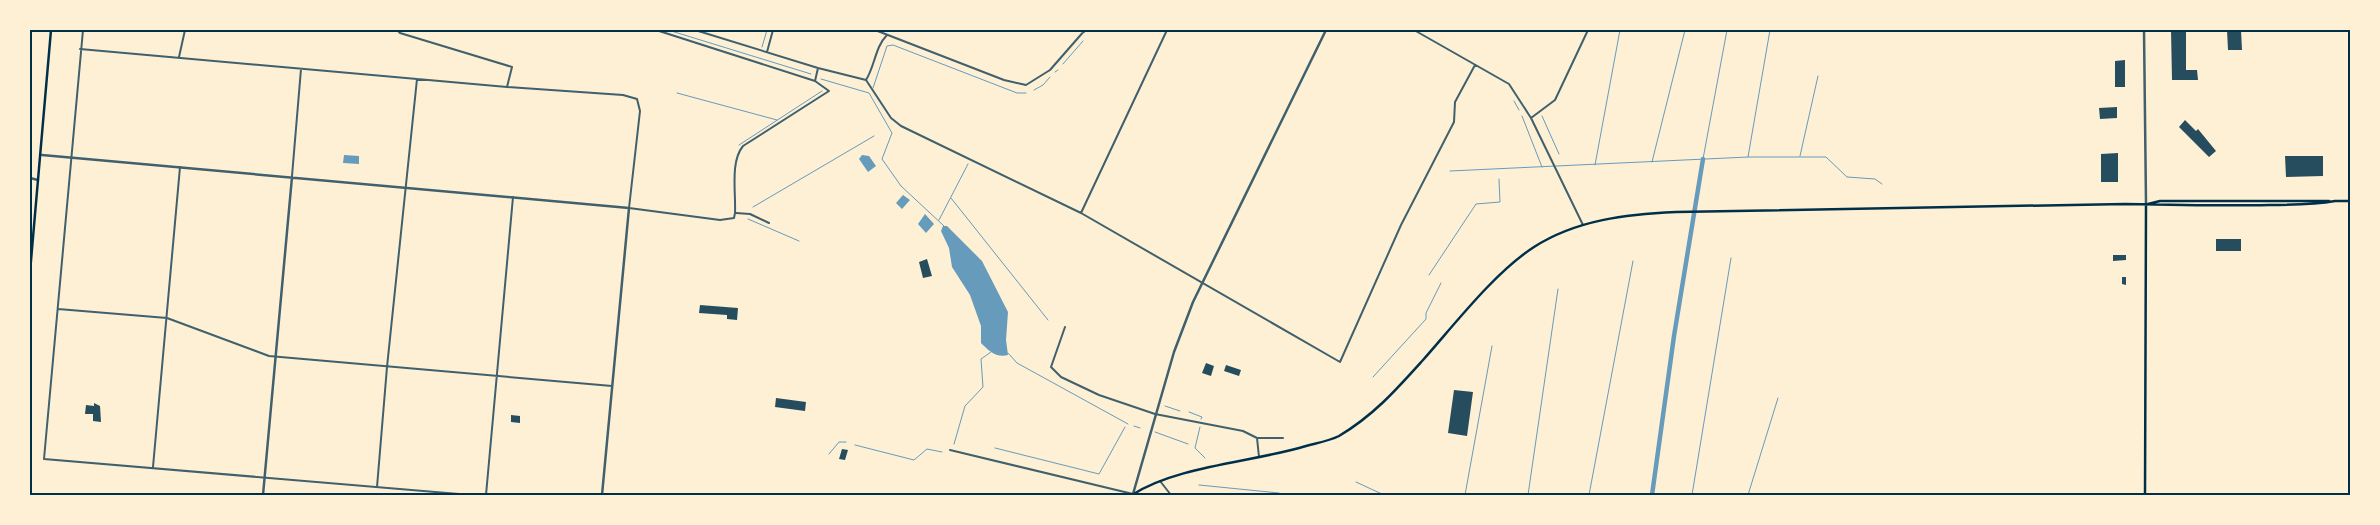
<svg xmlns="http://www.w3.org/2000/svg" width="2380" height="525" font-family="Roboto,sans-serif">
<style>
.water{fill:#669bbc}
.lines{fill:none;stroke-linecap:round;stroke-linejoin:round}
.stream{stroke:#669bbc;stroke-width:1}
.canal{stroke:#669bbc;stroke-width:4.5}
.building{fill:#264d5e}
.minor{stroke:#3f606c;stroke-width:2}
.tertiary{stroke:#3f606c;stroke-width:2.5}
.secondary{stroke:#003049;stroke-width:2.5}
.neatline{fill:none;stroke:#003049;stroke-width:2}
</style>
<rect width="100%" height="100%" fill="#fdf0d5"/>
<path class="water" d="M344,155L359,156V164L343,163Z
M862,155L869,156L876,166L868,172L859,159Z
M903,195L910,200L902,209L896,203Z
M925,214L934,224L926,233L918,224Z
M943,226H947L982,261L1008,312L1006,340L1008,355C996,358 989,351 981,343V326L970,295L952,267L949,248L941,231Z"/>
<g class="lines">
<path class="stream" d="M668,30L811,74
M762,47L767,30
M1063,64L1083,41
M1055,72L1058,70
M821,79L869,93L892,133L882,159L901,186L944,226
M873,88L887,46L893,45L1017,93H1026
M1034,90L1043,85L1050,77
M677,93L777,120
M1514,101L1519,110
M1522,116L1542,167
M1542,116L1559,154
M739,145L822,91
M1800,156L1818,76
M1748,157L1770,30
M1703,159L1727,30
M1652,162L1685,30
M1595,165L1620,30
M1450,171L1748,157H1826L1847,177L1875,179L1882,184
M951,198L1048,320
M753,207L874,136
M748,219L799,241
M939,220L968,164
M1429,275L1476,204L1500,202L1499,179
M1008,353L1017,363L1128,424
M1373,377L1426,319V313L1441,283
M1165,406L1180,411
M1189,412L1202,417L1201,419
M1134,426L1140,428
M1200,427L1195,448L1205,458
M1155,432L1188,444
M954,444L965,406L983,387L981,359L991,352
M855,445L914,460L927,449L942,452
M995,448L1099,474L1125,427
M829,454L839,442H846
M1356,482L1384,495
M1199,485L1279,493
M1465,495L1492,346
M1528,495L1558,289
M1589,495L1633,261
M1692,495L1731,258
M1748,495L1778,398"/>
<path class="canal" d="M1652,495L1674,336L1703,159"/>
</g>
<path class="building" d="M2171,30H2186V70H2197L2198,80H2172Z
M2227,30H2241L2242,50H2228Z
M2125,60V87H2115V61Z
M2117,107V118L2100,119L2099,108Z
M2185,120L2196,131L2198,129L2216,151L2209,157L2179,127Z
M2118,153V182H2101V154Z
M2285,156H2323V176L2286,177Z
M2216,239H2241V251H2216Z
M2113,255H2126V260L2113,261Z
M927,259L932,276L923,278L919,262Z
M2122,277H2126V285L2122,284Z
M700,305L738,308L737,320L727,319V315L699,313Z
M1206,363L1214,366L1211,376L1202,373Z
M1226,365L1241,370L1239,376L1224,371Z
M1454,390L1473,392L1467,436L1448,433Z
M776,398L806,402L805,411L775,407Z
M94,403L100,406L101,422L93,421V414H85L86,405L94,406Z
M511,415L520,416V423L511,422Z
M842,449L848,450L845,460L839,459Z"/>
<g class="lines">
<path class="minor" d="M83,30L44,459L471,495
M397,30L400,33L512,67L507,87
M656,30L815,81
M695,30L818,68L866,80C875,66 875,47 887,35
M875,30L1004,80L1026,85L1050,70L1085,30
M1078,30L1084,32
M1414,30L1509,84L1531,118
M80,49L507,87L623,95L637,99L640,111L629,208L720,220L734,218L735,213C736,192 730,162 743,146L829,91L815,81L818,68
M767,52L773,30
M179,57L185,30
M866,80L891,118L901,126L1081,213L1340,362L1401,225L1454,122L1455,102L1475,65
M292,176L301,69
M736,213L750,214L769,223
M1081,213L1167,30
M1583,225L1531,118L1555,100L1588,30
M58,309L167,318L269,356L612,386
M1065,327L1051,367L1061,377L1099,395L1155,414L1243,431L1257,438H1283
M1257,438L1259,457
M950,450L1133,494
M153,467L180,167
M1160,481L1171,495
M377,487L387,367L417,79
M486,495L513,197"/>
<path class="tertiary" d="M2144,30L2146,204
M42,155L629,208L602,495
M30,178L38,180
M1133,494L1174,352L1193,302L1326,30
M263,495L292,177"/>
<path class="secondary" d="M2335,201H2350
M2148,204L2160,201H2329
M30,272L51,30
M1132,495C1176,466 1254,462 1306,446C1317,443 1329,441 1339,436C1374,415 1396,390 1423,360C1455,324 1494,273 1534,247C1576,220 1627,214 1676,212L2125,204C2173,205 2221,206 2269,205C2291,205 2313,205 2335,201
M2145,495L2146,204"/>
</g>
<rect width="2380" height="525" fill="none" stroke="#fdf0d5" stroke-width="62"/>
<rect x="31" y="31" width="2318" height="463" class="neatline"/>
</svg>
